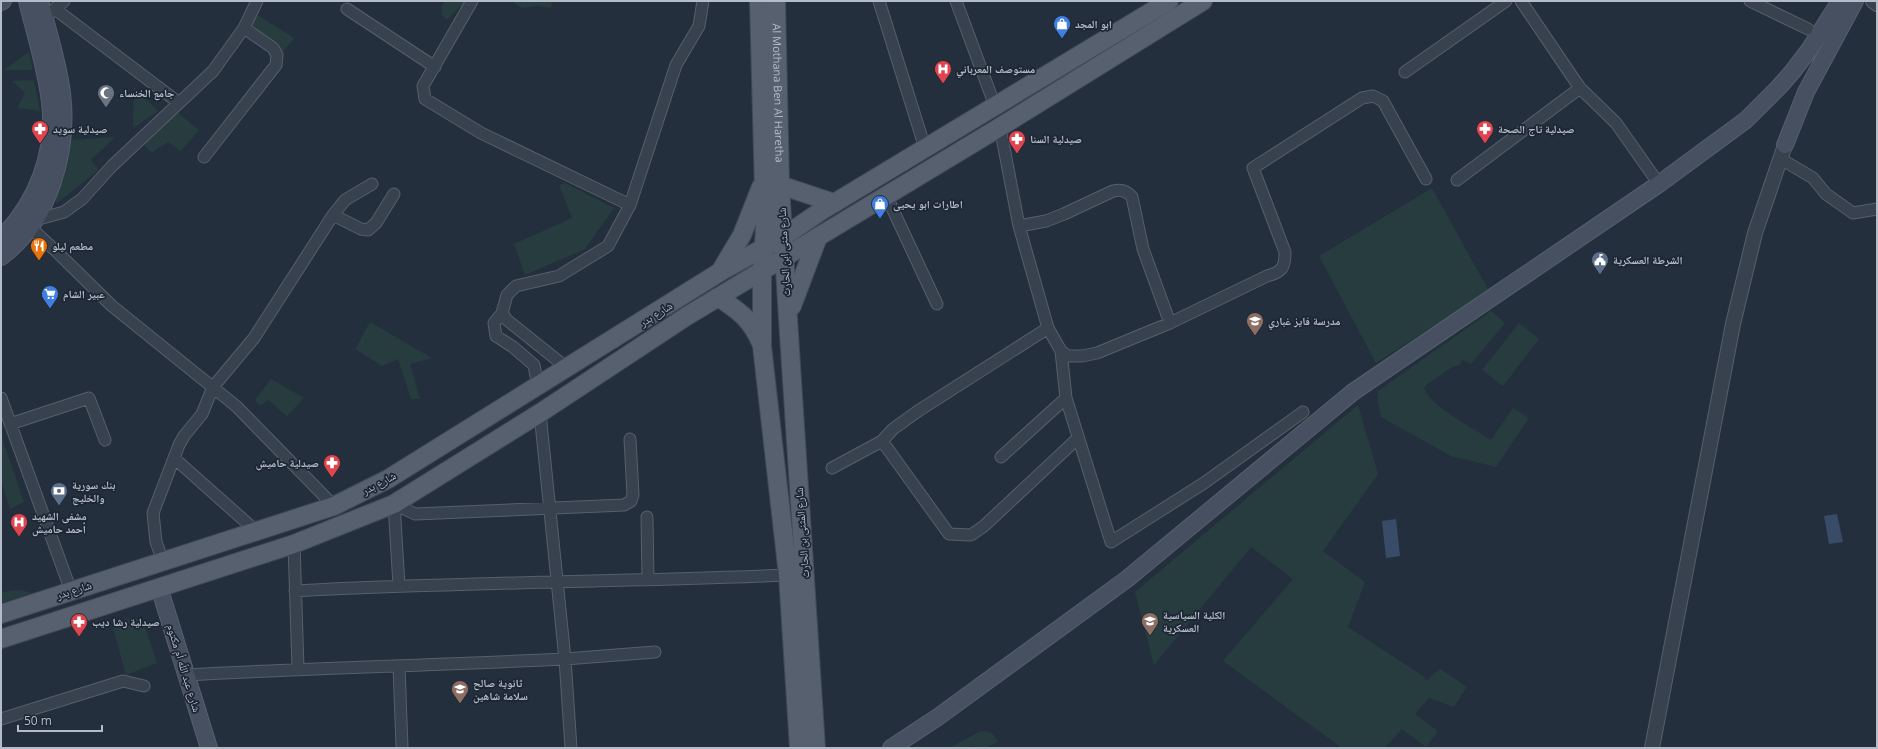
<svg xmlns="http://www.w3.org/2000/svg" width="1878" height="749" font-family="'Open Sans','Noto Naskh Arabic',sans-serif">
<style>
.green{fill:#263c3f}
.water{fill:#394c67}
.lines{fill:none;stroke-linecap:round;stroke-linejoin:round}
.minor-casing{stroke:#565f6c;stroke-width:13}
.tertiary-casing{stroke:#565f6c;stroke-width:16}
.secondary-casing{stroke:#565f6c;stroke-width:18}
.primary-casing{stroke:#414a57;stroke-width:20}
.minor{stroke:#38414e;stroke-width:11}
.tertiary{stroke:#38414e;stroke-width:14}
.secondary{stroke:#465061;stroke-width:16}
.primary{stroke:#56606e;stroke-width:18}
.labels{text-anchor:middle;stroke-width:3.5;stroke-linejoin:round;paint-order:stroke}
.poi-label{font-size:11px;font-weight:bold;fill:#b4bcc9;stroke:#1d2633;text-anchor:start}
.street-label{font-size:11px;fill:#b4bcc9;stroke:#1d2633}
</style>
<rect width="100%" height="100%" fill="#242f3e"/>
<path class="green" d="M445,1H464L465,2L447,20L441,14L442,6Z
M511,1H552L551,8L537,6L522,8Z
M256,14L294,38L281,54L245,31Z
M29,52L33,70H4Z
M34,80L40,111L17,108L25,93L12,81Z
M134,87L158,111L133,128Z
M177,112L199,130L181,151L168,142L151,153L143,143Z
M115,137L91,160L99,170L57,203L54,198L69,140Z
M565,183L614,208L585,249L525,275L514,244L572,218L559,185Z
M1432,188L1489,291L1376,363L1319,256Z
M1491,311L1505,323L1471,364L1462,360L1460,365L1452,367L1426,385L1424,389C1437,411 1470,426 1491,440L1513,408L1529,418L1496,467L1451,456L1381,417L1378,402V391Z
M370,322L432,358L410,364L420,399H411L398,359L382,366L355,349Z
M1519,323L1539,339L1503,386L1482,370Z
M271,379L304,398L287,416L268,400L260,406L255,400Z
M1358,405L1378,474L1323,551L1365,582L1348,627L1423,676L1426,681L1440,669L1467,687L1454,707L1429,698L1415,714L1438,731L1426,747L1402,729L1385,748H1342L1223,661L1293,579L1251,547L1154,665L1135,592Z
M1,435L24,502L10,509L1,481Z
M20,590L32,593L1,603V592Z
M133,617L144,623L157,663L126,675L112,624Z
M981,731L991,732L998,742L985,748L971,746L968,748H949Z"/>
<path class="water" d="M1837,514L1843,542L1829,544L1824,516Z
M1396,519L1400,556L1386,558L1382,521Z"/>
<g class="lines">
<defs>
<path id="minor" d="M472,1L423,86L425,99L481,133L630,205L608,246L559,276L516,286L507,295L502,313L494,323L496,336L513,347L534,365L538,387
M879,1L925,148
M956,1L995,106
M1521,1L1580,88L1616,123L1659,184
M1750,1L1808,29
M55,9L179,103
M347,9L435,67
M50,13L64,1
M1405,72L1506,1
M1000,127L1019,226L1048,328L1061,351L1066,398L1111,542L1204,483L1303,412
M204,157L276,65L277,55L273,48L244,28
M1781,159L1813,178L1826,194L1853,213L1877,209
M1457,180L1580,88
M886,195L937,304
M630,205L676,65L699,26L703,1
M333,215L361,229L368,230L376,223L394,194
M35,220L64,212L82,199L112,166L213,71L244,28L257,1
M1019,226L1046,221L1064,214L1113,191C1121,189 1127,191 1132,197L1143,249L1170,323
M30,227L58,253L112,306L236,406L334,506
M502,313L507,320L567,368
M1048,328L918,411L893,429L882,441L949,534L971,535L984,526L1078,438
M1061,351L1068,356H1082L1097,353L1170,323L1267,276C1282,272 1285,268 1285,252L1253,168L1362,98L1373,96L1383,101L1426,179
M1,398L71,591
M10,424L89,398L105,440
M1001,457L1066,398
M174,458L256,531
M832,468L882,441
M647,517L648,580
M294,544L298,668
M163,561L156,542L153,513L179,445L184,436L202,414L213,387L254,338L333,215L345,200L372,184
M399,585L394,504L415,514L624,505L631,501L633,495L630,439
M295,591C459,582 624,582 788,575
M399,666L402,748
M185,675C312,668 439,665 565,659L540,413
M1,719L123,681L144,686
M571,748L565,659L655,652"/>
<path id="tertiary" d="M1873,1L1877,4
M1652,748L1733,324L1755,233L1785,145"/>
<path id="secondary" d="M1,2L3,1
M1785,145L1806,92L1855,1
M1,238C37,203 56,152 50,102C46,68 35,34 27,1
M1,257C50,221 69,150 62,93C58,62 48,31 40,1
M159,587L209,748
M891,748L938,717L1127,579L1353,392L1659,184L1746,120L1779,87L1793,71L1809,50L1840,1"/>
<g id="primary">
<path d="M759,1L765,229L762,270V346L788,575L799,748"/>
<path id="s1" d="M776,1L780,185L788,319L816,748"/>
<path d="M780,185L834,203"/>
<path d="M720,272L742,235L761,187"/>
<path d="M718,297C739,311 751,319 761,343"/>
<path d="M792,306L818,237"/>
<path d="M1,614L334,506L388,479L720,272L783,237L821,211L1169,1"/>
<path d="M1,639L294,544L394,504L540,413L687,316L1000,127L1203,1"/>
</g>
</defs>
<use href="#minor" class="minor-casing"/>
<use href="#tertiary" class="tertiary-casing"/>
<use href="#secondary" class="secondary-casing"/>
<use href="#primary" class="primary-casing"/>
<use href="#minor" class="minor"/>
<use href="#tertiary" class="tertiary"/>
<use href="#secondary" class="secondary"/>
<use href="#primary" class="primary"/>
</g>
<defs>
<symbol id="shop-pin" viewBox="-11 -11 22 30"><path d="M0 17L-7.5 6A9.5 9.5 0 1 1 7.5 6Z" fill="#3f7fe0" stroke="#1d2633"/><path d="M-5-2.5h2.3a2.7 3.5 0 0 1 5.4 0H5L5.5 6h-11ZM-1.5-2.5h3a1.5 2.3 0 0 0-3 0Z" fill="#fff"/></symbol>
<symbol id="hospital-pin" viewBox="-11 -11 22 30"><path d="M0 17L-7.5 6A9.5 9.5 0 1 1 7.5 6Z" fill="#e0444e" stroke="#1d2633"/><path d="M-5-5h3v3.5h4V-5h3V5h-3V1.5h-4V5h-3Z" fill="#fff"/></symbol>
<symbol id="mosque-pin" viewBox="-11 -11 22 30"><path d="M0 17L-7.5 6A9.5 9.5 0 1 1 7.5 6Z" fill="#6b7280" stroke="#1d2633"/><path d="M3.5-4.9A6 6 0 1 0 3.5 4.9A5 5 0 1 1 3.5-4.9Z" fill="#fff"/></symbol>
<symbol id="pharmacy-pin" viewBox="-11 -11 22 30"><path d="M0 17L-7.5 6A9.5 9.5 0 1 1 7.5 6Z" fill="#e0444e" stroke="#1d2633"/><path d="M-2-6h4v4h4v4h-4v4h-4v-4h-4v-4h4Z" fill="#fff"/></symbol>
<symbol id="restaurant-pin" viewBox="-11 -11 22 30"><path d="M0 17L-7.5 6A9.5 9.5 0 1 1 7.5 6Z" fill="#e8710a" stroke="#1d2633"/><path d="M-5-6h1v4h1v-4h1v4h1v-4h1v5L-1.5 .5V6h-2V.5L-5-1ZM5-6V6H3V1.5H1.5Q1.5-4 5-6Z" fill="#fff"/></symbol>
<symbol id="civic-pin" viewBox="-11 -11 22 30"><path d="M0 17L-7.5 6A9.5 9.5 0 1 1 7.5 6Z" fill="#5c6f8a" stroke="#1d2633"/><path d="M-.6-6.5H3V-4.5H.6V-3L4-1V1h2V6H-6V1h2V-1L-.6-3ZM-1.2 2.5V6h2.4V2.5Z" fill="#fff"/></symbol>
<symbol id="supermarket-pin" viewBox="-11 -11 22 30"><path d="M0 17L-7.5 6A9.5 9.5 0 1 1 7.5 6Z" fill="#3f7fe0" stroke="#1d2633"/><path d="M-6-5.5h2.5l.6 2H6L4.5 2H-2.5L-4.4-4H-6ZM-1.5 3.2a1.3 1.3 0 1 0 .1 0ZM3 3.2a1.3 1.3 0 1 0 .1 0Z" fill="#fff"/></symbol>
<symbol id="school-pin" viewBox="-11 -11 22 30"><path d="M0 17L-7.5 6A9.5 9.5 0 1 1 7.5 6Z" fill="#8d6e63" stroke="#1d2633"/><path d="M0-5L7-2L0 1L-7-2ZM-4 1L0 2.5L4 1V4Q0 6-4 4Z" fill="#fff"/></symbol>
<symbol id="bank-pin" viewBox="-11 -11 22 30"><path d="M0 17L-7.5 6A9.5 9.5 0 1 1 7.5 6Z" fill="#5c6f8a" stroke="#1d2633"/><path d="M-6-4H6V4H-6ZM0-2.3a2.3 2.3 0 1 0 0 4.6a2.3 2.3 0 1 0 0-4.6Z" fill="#fff"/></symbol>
<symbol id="university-pin" viewBox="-11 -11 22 30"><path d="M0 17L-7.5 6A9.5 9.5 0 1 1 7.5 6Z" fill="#8d6e63" stroke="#1d2633"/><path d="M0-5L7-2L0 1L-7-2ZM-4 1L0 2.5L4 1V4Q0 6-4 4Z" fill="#fff"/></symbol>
</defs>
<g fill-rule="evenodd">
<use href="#shop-pin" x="1052" y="14" width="20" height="27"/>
<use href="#hospital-pin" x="933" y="59" width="20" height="27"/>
<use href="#mosque-pin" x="96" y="83" width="20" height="27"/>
<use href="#pharmacy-pin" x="30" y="119" width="20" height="27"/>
<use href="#pharmacy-pin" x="1475" y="119" width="20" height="27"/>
<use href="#pharmacy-pin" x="1007" y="129" width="20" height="27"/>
<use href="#shop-pin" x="870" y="194" width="20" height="27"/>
<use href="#restaurant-pin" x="29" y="236" width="20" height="27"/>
<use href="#civic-pin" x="1590" y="250" width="20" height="27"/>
<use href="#supermarket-pin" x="40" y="284" width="20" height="27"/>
<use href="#school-pin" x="1245" y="311" width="20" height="27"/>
<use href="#pharmacy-pin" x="322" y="453" width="20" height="27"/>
<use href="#bank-pin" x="49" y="481" width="20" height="27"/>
<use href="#hospital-pin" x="9" y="512" width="20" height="27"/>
<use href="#university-pin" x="1140" y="611" width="20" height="27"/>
<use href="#pharmacy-pin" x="69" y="612" width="20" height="27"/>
<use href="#school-pin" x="450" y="679" width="20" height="27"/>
</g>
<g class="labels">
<g class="poi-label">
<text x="1075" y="28">ابو المجد</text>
<text x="956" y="73">مستوصف المعرباني</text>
<text x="119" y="97">جامع الخنساء</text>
<text x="53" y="133">صيدلية سويد</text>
<text x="1498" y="133">صيدلية تاج الصحة</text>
<text x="1030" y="143">صيدلية السنا</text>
<text x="893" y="208">اطارات ابو يحيى</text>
<text x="52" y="250">مطعم ليلو</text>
<text x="1613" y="264">الشرطة العسكرية</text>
<text x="63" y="298">عبير الشام</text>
<text x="1268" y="325">مدرسة فايز غباري</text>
<text x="319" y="467" text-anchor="end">صيدلية حاميش</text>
<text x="72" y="489">بنك سورية<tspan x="72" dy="13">والخليج</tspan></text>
<text x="32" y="520">مشفى الشهيد<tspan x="32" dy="13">أحمد حاميش</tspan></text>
<text x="1163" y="619">الكلية السياسية<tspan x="1163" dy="13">العسكرية</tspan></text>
<text x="92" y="626">صيدلية رشا ديب</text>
<text x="473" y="687">ثانوية صالح<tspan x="473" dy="13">سلامة شاهين</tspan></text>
</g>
<g class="street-label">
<text dy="4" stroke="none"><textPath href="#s1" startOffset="92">Al Mothana Ben Al Haretha</textPath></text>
<text transform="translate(784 252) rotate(-93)" y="4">شارع مثنى ابن الحارث</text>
<text transform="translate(656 314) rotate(-32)" y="4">شارع بدر</text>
<text transform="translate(379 483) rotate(-28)" y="4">شارع بدر</text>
<text transform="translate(802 533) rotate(-94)" y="4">شارع المثنى بن الحارث</text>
<text transform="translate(74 590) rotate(-18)" y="4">شارع بدر</text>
<text transform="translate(184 668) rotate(73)" y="4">شارع عبد اللّه أم مكتوم</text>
</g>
</g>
<rect width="1878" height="749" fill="none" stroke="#b4bcc9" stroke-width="4"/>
<path d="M18 725v6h84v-6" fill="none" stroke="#b4bcc9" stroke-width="2"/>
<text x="24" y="725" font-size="12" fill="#b4bcc9" stroke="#1d2633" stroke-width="3" paint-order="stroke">50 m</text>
</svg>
